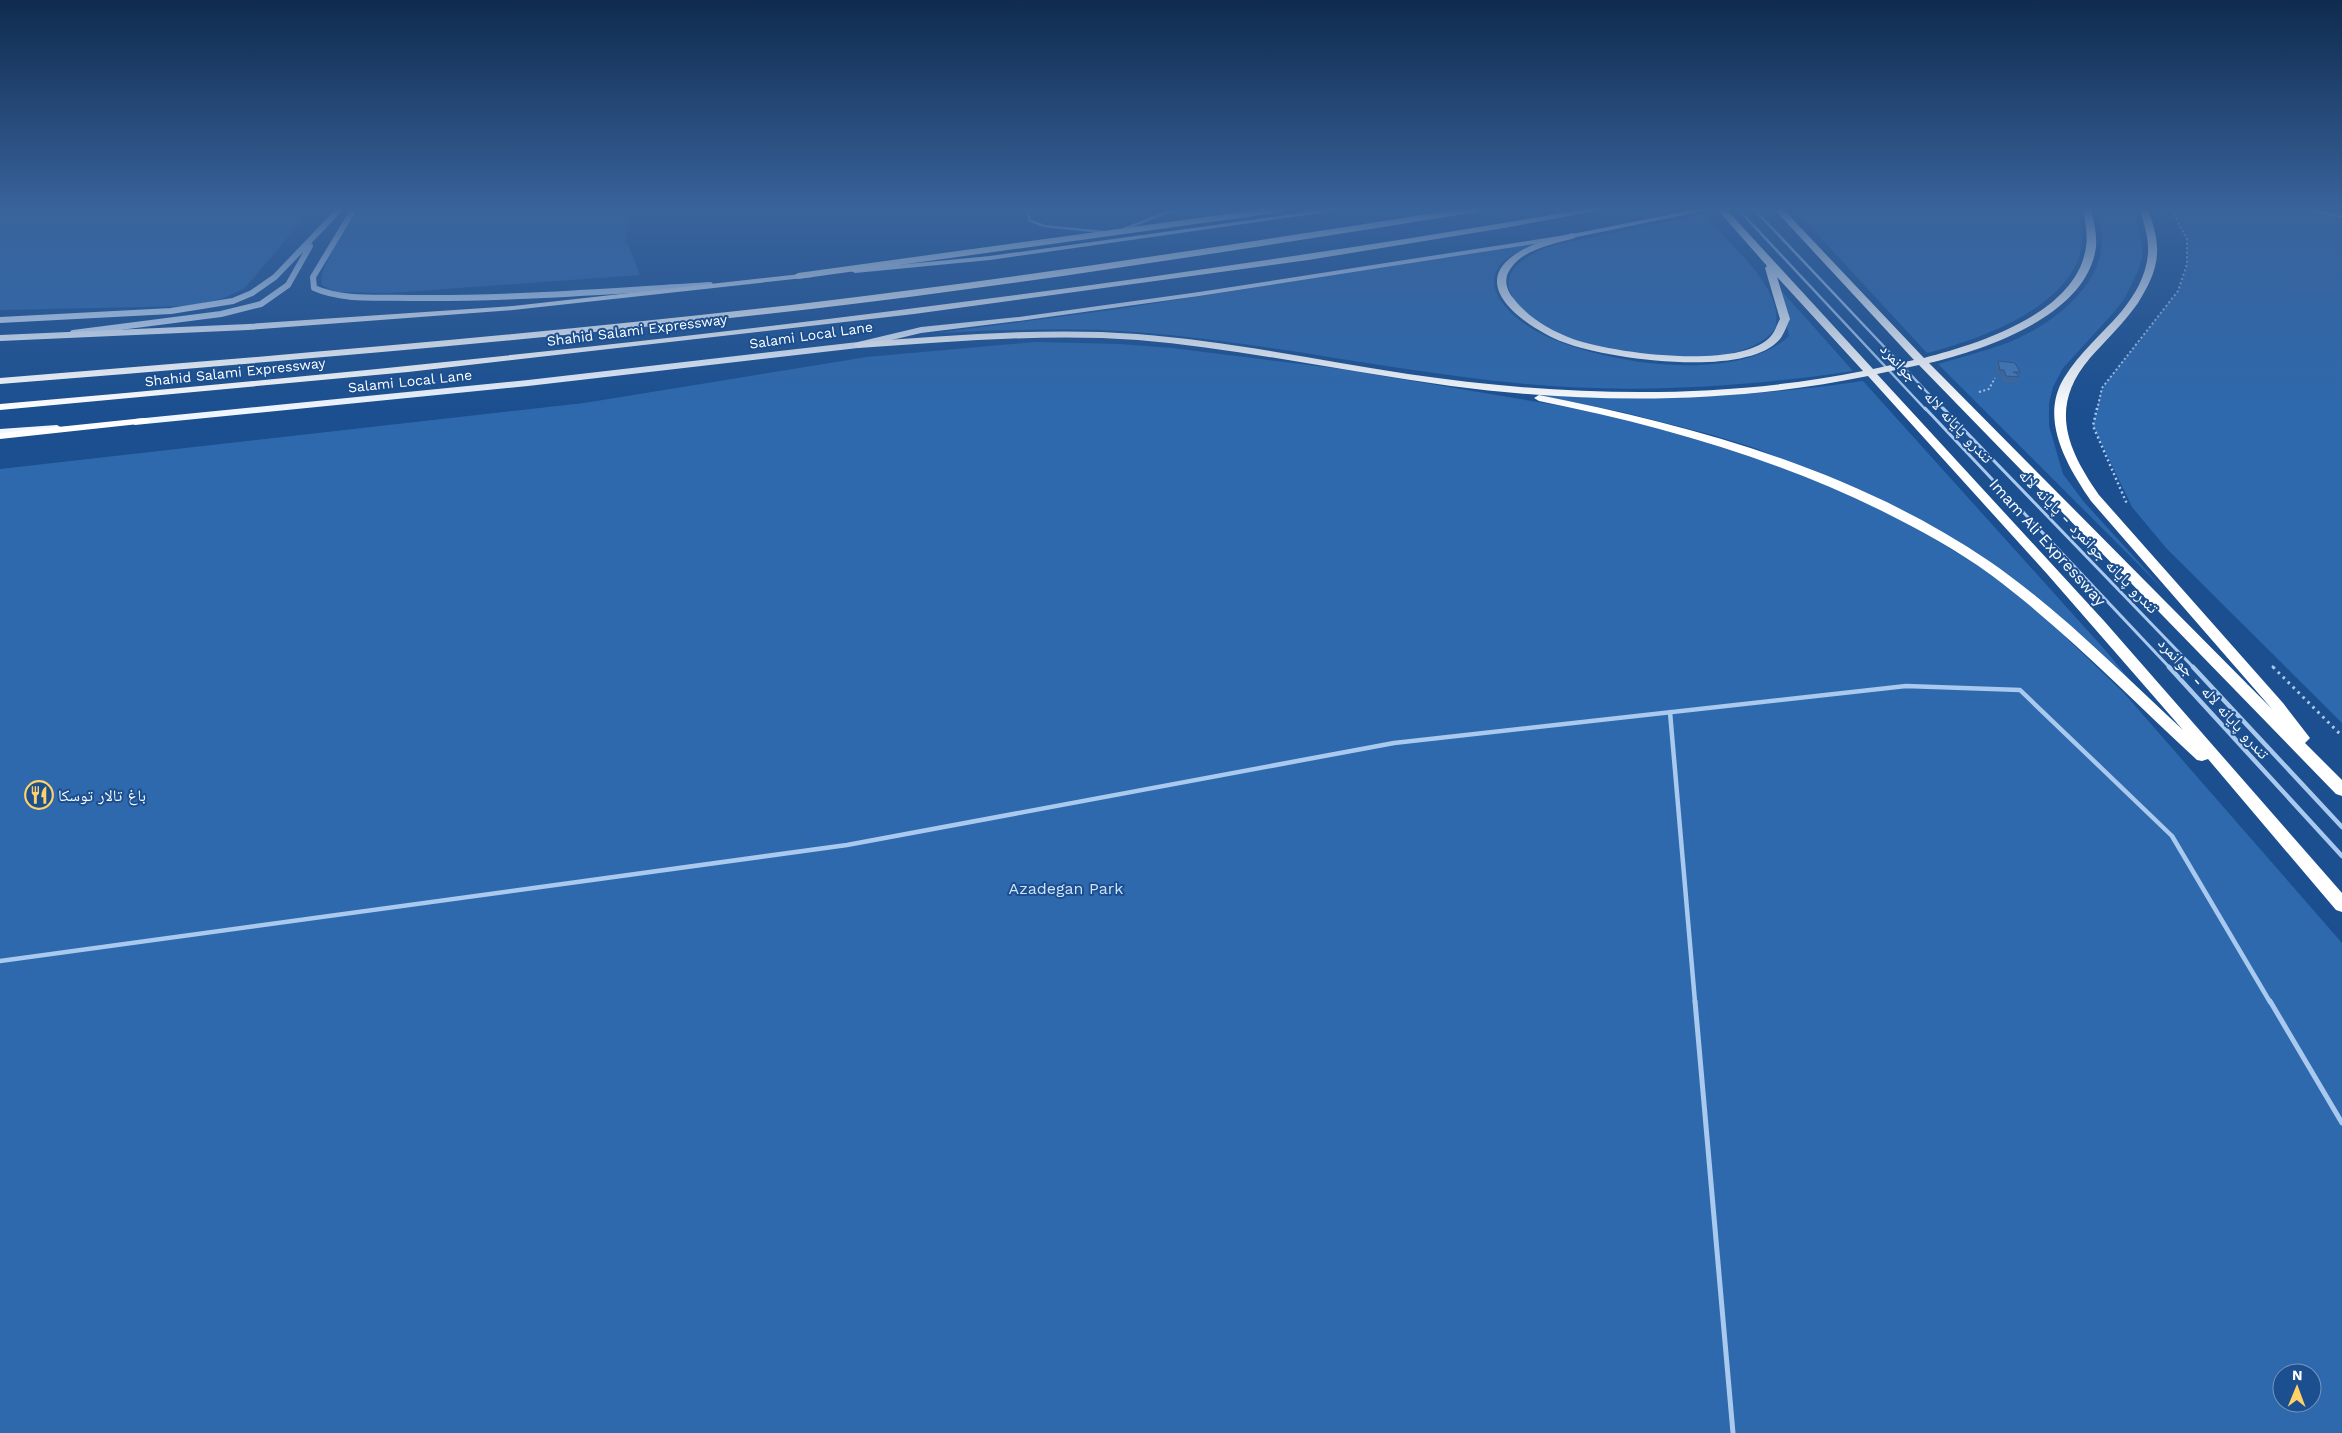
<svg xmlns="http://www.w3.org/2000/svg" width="2342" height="1433" font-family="'Work Sans','Noto Naskh Arabic',sans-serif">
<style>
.green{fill:#2e69ad;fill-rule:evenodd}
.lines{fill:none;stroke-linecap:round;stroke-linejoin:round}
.path-far2{stroke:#a9c9ee;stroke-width:2;stroke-dasharray:2 2.5;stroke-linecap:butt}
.path-far1{stroke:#a9c9ee;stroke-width:2.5;stroke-dasharray:2 3;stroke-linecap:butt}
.path{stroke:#a9c9ee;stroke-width:3;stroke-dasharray:2.5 4.5;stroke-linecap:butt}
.lane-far3{stroke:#a9c9ee;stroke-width:2.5}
.lane-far2{stroke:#a9c9ee;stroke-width:3}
.lane-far1{stroke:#a9c9ee;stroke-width:4.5}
.lane{stroke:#a9c9ee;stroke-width:5}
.secondary{stroke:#d6e6fa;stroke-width:6}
.primary{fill:#f0f6ff;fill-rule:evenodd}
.highway{fill:#fff;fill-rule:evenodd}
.wall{fill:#3a679d}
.building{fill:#4478b7;stroke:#305480}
.labels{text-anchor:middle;stroke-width:4;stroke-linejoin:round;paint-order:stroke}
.far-street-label{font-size:14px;fill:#fff;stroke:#1b4f8f}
.street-label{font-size:16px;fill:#fff;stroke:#1b4f8f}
.poi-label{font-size:16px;fill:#fff;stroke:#1b4f8f;text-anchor:start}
.park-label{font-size:16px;fill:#cfe3fa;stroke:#1b4f8f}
</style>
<rect width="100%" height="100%" fill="#1b4f8f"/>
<path class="green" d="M0,209H32L36,212L83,209H312L244,289L221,299L188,306L0,310Z
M361,209H630L626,240L640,275L390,293L336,292L322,285C318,265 349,226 361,209Z
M1794,209H2078C2107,295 1989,337 1927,353Z
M2096,209H2134L2142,242V259L2137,273L2125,298L2113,313L2063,368L2053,387L2049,404V426L2063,474L2084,502L2165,591L1938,364C1961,357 1985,351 2007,343C2060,322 2122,272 2096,209Z
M2171,209H2342V723L2167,549L2132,507L2093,426L2102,388L2178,291L2187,267V239Z
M1704,214C1727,243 1787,289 1775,329C1739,375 1621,356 1573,339C1535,325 1472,285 1535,253C1552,243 1574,241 1593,237C1630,229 1667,222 1704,214Z
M1554,240C1536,245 1516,249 1502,263C1476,291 1520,324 1542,334C1601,364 1737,385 1789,336L1779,288L1853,371C1745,387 1635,394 1526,384C1395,372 1267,342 1136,332C1069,327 1003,330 937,333L1118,309Z
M1035,342L1120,344L1172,348L1341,369L1597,412L1764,455L1914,526L1980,567L2034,607L2124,693L2342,943V1433H0V469L584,403L867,357ZM2282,1373H2312V1403H2282Z
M1863,381L2106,651L2151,706L2009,577L1848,486L1755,448L1709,434L1622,412L1531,394C1643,403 1753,397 1863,381Z"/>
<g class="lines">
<path class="path-far2" d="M1979,392L1989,389L1995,378
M2097,410L2102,388L2178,291L2187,264V239L2171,209"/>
<path class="path-far1" d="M2097,408L2093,426L2127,504
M2272,666L2274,668"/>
<path class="path" d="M2273,667L2342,736"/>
<path class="lane-far3" d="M1031,209L1028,211L1029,220L1044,226L1103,232
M1738,209L1926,410
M1754,209L1944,410
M2306,209L2342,217
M1124,229L1176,209"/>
<path class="lane-far2" d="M1925,408L2170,668
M1943,408L2194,668"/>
<path class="lane-far1" d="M2169,667L2342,856
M2193,667L2342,827
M1670,712L1695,1002
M0,961L847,845L1394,743L1906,686L2020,690L2172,836L2270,1002"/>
<path class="lane" d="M1695,1001L1733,1433
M2270,1001L2342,1123"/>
<path class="secondary" d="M354,209L313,277L314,288C344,301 378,297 411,298C511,299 610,291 710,285
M0,320L171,311L233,301L252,293L275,277L340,209
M73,333L221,314L261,304L288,285L310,246"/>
<path class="primary" d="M1329,209H1349L990,260L855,273L851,271L855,269L990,256Z
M1698,209H1713L1572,238L1199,296L1019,321L921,333L858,348L528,386L135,425L130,422L135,419L528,380L858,342L921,327L1019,317L1199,292L1572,234Z
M810,273H813V277L513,310L248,330L0,341V335L248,324L513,306Z
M57,425L62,428L60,430L0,435V429Z"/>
<path class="highway" d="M1263,209H1287L1283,212L798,279L793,276L798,273Z
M1459,209H1481L1477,212C1256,247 1034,283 811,309C541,340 271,362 0,384V378C272,356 545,334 816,302C1031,276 1245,243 1459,209Z
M1586,209H1606L1504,228L1308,260L914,314L408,372L0,410V404C530,358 1061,299 1586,209Z
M1717,209H1726L1873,369L1914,360L1774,209H1783L1924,358C1979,344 2077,313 2086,247C2088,234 2085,222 2083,209H2091C2094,222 2097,234 2096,247C2087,316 1986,349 1929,363L2272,709L2091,501C2067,466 2039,419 2064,378C2079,353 2102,334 2121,312C2135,295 2146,276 2148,254C2149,238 2144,224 2140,209H2148C2153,224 2158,238 2157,254C2156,272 2147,288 2138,303C2124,323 2106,340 2090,358C2049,406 2066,448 2099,495L2283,703L2310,738L2305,743L2342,780V796L2336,794L1919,365L1877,374L2105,622L2342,893V912L2336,910L2208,759L2202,761L2197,760C2129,697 2065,630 1991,575C1957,550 1920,530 1882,511C1772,457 1658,425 1539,401L1534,398L1539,395C1696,426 1855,470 1989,561C2060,610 2120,672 2183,730L2048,575L1868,376C1731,404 1589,404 1451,386C1347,372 1243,349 1138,340C1045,333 951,342 858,348L853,345L858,342C951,336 1044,327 1137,334C1228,341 1318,360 1408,374C1558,396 1714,401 1863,371L1777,277L1790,319C1787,325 1784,334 1780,339C1747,379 1606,359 1563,342C1536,332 1470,292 1509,259C1526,244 1551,239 1572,233L1575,234V238C1554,244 1524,249 1511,268C1503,278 1506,290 1514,299C1529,318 1550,330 1573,339C1612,353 1741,371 1771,336C1775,332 1777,324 1780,319L1765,268L1767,266Z
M144,418L148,419L150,421L148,423L0,439V433Z"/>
</g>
<path class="wall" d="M1998,361L2020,372L2018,375L2019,377L2016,384L2002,382L2001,377L1997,376L1995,368Z"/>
<path class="building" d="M1998,361L2015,363L2020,372H2013L2016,373L2019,377L2006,376L2004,370H2000Z"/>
<linearGradient id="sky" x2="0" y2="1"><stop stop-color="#0f2b4f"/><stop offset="0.51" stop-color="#39639b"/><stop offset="1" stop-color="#39639b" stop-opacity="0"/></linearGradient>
<rect width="2342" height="410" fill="url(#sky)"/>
<defs>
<symbol id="restaurant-ring" viewBox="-11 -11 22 22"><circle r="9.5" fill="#1b4f8f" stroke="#ffd166" stroke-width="1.5"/><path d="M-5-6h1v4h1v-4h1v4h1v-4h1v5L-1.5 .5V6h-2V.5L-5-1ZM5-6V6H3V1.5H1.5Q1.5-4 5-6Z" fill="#ffd166"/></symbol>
</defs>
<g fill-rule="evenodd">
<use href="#restaurant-ring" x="23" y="779" width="32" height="32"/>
</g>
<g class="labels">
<g class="far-street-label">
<text transform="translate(637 330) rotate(-7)" y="5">Shahid Salami Expressway</text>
<text transform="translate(811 335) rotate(-8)" y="5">Salami Local Lane</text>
<text transform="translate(235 372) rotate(-6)" y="5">Shahid Salami Expressway</text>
<text transform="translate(410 381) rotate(-6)" y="5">Salami Local Lane</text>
</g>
<g class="street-label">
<text transform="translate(1937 403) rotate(47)" y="6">تندرو پایانه لاله - جوانمرد</text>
<text transform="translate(2089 541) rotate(46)" y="6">تندرو پایانه جوانمرد - پایانه لاله</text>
<text transform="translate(2048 542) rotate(48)" y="6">Imam Ali Expressway</text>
<text transform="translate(2214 698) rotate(48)" y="6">تندرو پایانه لاله - جوانمرد</text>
</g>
<g class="poi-label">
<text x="58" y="801">باغ تالار توسکا</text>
</g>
<g class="park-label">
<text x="1066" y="894">Azadegan Park</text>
</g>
</g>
<g transform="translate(2297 1388) rotate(1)"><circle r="24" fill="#1b4f8f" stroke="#7695bc"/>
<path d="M0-4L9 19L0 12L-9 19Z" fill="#ffd166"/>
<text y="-8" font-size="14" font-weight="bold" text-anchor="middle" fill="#ffffff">N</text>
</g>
</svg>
